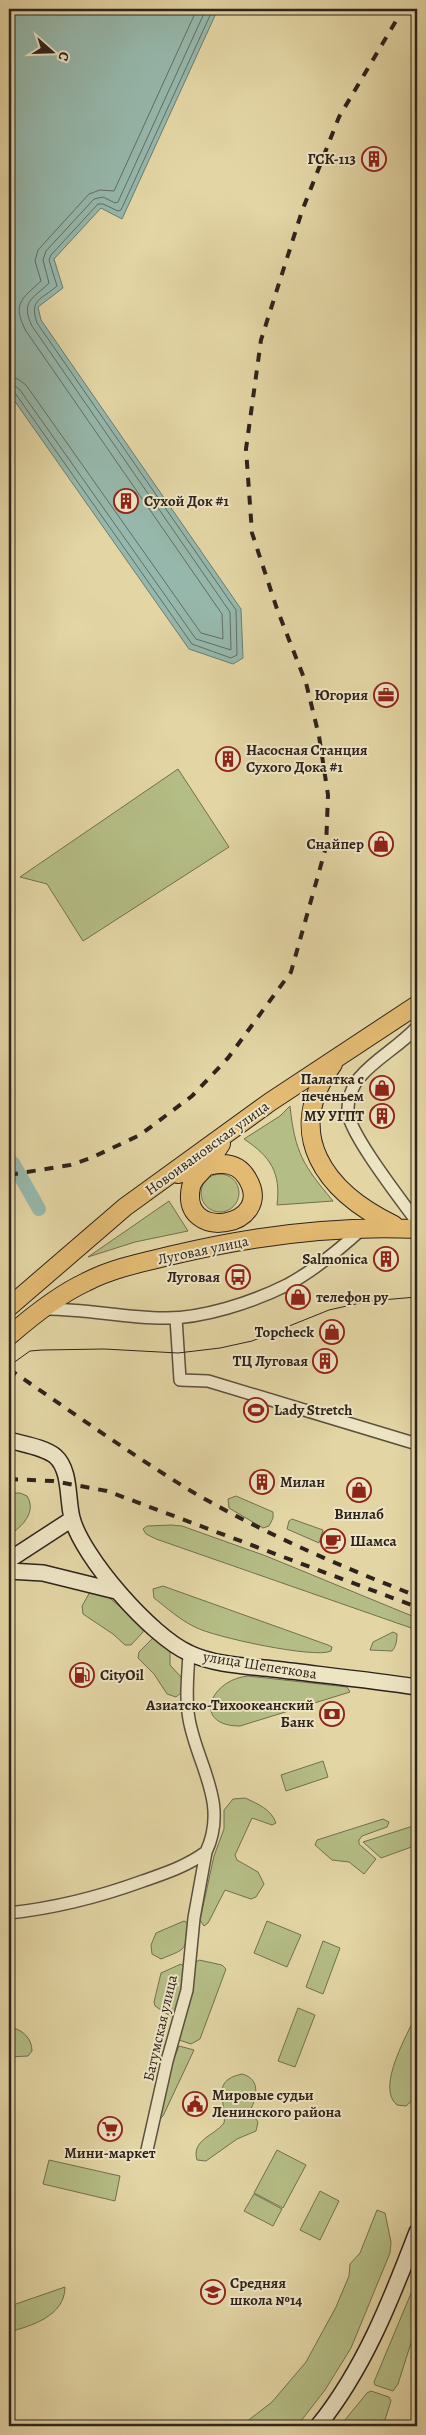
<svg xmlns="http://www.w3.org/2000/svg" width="426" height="2435" font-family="Alegreya,serif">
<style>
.green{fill:#b4bd85;stroke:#717050}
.water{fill:#96b8ac;stroke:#6c7c72}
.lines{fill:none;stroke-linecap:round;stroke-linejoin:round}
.shore{stroke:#626e64;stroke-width:1}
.canal{stroke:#96b8ac;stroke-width:14}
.minor-casing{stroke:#5b503e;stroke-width:14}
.secondary-casing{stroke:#2e231c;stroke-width:18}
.primary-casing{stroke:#2e231c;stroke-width:20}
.minor{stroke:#ede4c4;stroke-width:11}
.secondary{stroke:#ede4c4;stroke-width:15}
.primary{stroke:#e2ba72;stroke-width:18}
.tram{stroke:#2e231c;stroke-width:1}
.rail{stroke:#2e231c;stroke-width:4;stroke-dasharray:9 9;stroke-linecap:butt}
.labels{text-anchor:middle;stroke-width:4;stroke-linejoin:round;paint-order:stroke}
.poi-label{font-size:15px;font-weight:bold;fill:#2e231c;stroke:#ede4c4;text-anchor:end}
.street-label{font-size:15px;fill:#2e231c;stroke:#ede4c4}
</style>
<rect width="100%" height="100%" fill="#e3d5a4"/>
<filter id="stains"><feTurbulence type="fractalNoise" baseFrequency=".004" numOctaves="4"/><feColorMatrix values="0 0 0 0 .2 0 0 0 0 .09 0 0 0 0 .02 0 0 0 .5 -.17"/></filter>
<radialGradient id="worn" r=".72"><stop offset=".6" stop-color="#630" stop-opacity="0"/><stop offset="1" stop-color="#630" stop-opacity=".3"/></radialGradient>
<path class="green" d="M178,769L229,847L83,941L47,884L20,877Z
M290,1106C295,1153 303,1165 333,1201L277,1205C281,1173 271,1157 244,1139L280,1116Z
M201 1193a19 19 0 1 1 38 0a19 19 0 1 1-38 0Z
M169,1201L188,1231L135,1242L88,1257Z
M9,1493H20L27,1496C37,1512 22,1527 9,1535Z
M236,1496L273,1512V1518L269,1526L263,1528L229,1508L228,1499Z
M292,1519L323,1530L319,1543L287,1529L289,1521Z
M171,1525L182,1526L266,1556L417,1618V1630L156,1539L146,1534L143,1529L147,1526Z
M163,1586L328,1645L332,1647L331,1651C316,1659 213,1637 195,1627C180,1620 167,1608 154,1598L153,1589Z
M90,1592L106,1595L143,1626V1632L131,1645H125L113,1634L83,1614L82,1606Z
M393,1632L397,1634C397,1640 396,1647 392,1651L370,1650L373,1642Z
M154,1637L170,1649V1665L182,1678V1692L176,1697L167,1694L154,1674L138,1658L139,1652Z
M248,1676L347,1687L350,1692L240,1726C192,1726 209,1680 248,1676Z
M323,1761L328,1777L286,1791L281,1775Z
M245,1798C258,1804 271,1809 276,1823L272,1825L252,1818L235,1855L237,1860L258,1872L264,1884L256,1897L251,1899L225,1890L208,1923L204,1926L200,1920L214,1856L224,1829V1810L233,1799Z
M383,1819L389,1822L387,1827L362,1836L359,1840V1844L376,1859L364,1874L349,1862L332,1860L315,1845L317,1840Z
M413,1826L417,1845L381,1858L363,1842Z
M184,1921L188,1923C185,1951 188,1948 161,1959L152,1954L151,1945L156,1933Z
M267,1921L301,1935L287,1967L254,1953Z
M323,1941L340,1948L323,1994L306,1987Z
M199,1960L222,1965L226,1969L200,2039L191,2044L179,2040V2036L195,1963Z
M181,1964L184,1967L182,1989L174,2015L170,2016L155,2006L154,2002L161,1973Z
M298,2008L315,2015L295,2067L278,2061Z
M417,2012L416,2040L417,2096L406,2106L397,2105C375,2087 409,2033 417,2012Z
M9,2027C22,2029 32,2038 32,2051L28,2056L9,2057Z
M179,2046L194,2050L163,2116L159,2120L173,2061Z
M242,2074C261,2079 257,2097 250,2111L258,2122L256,2131L237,2139L206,2161L197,2160C191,2140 214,2136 224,2123C228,2104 208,2081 242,2074Z
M277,2150L306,2165L283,2208L254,2193Z
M49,2160L120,2176L115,2201L43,2184Z
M320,2191L339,2201L320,2240L300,2230Z
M254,2194L282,2209L273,2226L244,2211Z
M377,2210L385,2213L391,2242L390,2253L351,2348L325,2390L297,2426H241L272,2402L306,2362L336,2307L349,2276L350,2264L360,2253Z
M417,2279V2324L398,2384L393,2391L375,2385L374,2382Z
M65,2287C65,2316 31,2326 9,2332V2302L10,2306Z
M371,2391L389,2397L391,2401L383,2426H340L367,2393Z"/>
<path class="water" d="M9,9H218L122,219L101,208L54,259L63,288L38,307L41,320L241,609L243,658L233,664L189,649L9,393Z"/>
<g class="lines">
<path class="shore" d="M9,377L18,379L26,385L201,633L223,639L222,614L26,331C11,303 23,298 41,281L35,261L38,250L89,194L100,190L114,191L197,9
M9,385L15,386L20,390L196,639L231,650L230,612L32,326C20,301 33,299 49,283L43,260L46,251L94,199L103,197L115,203L118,202L206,9
M9,391L15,393L192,644L231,658L237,655L236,610L37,323C29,299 41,300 57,286L49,260L51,255L98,204H103L118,211L121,210L213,9"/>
<path class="canal" d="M13,1163L39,1209"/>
<defs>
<path id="minor" d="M417,1027C400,1046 376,1058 360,1077C352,1086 347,1101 348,1113C351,1136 402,1201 417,1222
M42,1309C83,1308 123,1318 163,1318C202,1319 253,1302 287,1285C315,1270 340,1249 363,1228
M176,1318L180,1380L208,1381L417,1444
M9,1913C56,1908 99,1897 143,1881C166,1873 187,1866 206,1852C229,1803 197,1765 189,1719C185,1698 188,1675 189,1653
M147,2150L167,2061L187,1990L194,1918L206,1852"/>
<path id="secondary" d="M9,1440C22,1444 44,1447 55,1456C71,1470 67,1499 72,1518C82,1557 151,1636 189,1653C214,1665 247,1666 274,1669C322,1675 370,1680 417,1687
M9,1560L72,1519
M9,1571L43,1573L116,1591
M318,2426C364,2369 391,2300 417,2232"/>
<path id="primary" d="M333,1064C282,1134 325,1192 394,1225
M178,1174C200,1169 232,1152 247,1178C277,1227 179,1244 191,1187C193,1177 201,1174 206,1166C212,1159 216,1151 221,1144
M9,1307L125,1207L270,1102L417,1005
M9,1336C32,1316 58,1295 86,1282C113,1268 144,1262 173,1255C253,1236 335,1225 417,1229"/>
</defs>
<use href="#minor" class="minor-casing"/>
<use href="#secondary" class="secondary-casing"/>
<use href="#primary" class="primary-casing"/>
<use href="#minor" class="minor"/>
<use href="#secondary" class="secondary"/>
<use href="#primary" class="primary"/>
<path class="tram" d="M9,1366L30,1351L42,1350L104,1349L178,1353L220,1348L252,1341L329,1310L369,1301L417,1297"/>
<path class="rail" d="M9,1175L70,1165L91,1158L140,1135L192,1096L228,1058L291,972L326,847L328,795L319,736L306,683L277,609L252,533L246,449L261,340L302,211L339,117L403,9
M9,1369C69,1410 129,1453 191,1491C263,1533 339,1566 417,1596
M9,1479L53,1481L107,1491L417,1607"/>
</g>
<defs>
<symbol id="building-ring" viewBox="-11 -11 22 22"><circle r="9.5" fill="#ede4c4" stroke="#8f2418" stroke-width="1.5"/><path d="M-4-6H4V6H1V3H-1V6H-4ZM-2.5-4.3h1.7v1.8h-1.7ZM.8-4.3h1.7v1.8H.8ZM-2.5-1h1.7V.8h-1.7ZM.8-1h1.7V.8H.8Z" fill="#8f2418"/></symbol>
<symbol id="office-ring" viewBox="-11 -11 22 22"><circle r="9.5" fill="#ede4c4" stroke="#8f2418" stroke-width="1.5"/><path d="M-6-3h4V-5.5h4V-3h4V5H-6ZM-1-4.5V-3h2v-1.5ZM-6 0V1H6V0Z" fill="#8f2418"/></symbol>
<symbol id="shop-ring" viewBox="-11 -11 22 22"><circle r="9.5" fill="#ede4c4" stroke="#8f2418" stroke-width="1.5"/><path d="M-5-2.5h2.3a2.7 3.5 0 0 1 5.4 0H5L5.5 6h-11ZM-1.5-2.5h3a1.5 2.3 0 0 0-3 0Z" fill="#8f2418"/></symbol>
<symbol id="bus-ring" viewBox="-11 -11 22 22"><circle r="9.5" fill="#ede4c4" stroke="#8f2418" stroke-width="1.5"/><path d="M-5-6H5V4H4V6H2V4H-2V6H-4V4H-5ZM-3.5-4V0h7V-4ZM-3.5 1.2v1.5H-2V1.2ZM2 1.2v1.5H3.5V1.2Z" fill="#8f2418"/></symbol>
<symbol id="stadium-ring" viewBox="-11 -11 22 22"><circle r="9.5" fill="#ede4c4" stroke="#8f2418" stroke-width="1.5"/><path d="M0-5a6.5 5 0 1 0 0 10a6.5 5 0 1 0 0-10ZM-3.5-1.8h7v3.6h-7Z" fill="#8f2418"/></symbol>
<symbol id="cafe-ring" viewBox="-11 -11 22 22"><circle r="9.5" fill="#ede4c4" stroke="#8f2418" stroke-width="1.5"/><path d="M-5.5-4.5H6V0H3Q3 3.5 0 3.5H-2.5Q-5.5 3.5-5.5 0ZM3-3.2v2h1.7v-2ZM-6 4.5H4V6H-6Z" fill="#8f2418"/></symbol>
<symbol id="fuel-ring" viewBox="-11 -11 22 22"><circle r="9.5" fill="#ede4c4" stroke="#8f2418" stroke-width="1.5"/><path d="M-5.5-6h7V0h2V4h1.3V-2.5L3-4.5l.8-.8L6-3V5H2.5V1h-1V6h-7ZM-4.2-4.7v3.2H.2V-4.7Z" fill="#8f2418"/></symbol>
<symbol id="bank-ring" viewBox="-11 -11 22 22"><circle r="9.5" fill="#ede4c4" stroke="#8f2418" stroke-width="1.5"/><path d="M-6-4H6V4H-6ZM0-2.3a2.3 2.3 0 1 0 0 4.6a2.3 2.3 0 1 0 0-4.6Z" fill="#8f2418"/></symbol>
<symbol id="civic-ring" viewBox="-11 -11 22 22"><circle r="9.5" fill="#ede4c4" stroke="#8f2418" stroke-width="1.5"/><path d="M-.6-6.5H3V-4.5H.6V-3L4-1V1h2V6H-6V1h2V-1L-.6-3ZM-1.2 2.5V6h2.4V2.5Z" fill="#8f2418"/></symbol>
<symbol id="supermarket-ring" viewBox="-11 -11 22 22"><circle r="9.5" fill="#ede4c4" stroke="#8f2418" stroke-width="1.5"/><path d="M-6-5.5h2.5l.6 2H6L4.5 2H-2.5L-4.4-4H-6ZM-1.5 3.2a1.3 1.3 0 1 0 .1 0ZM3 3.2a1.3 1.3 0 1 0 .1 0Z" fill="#8f2418"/></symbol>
<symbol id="school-ring" viewBox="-11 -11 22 22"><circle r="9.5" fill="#ede4c4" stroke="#8f2418" stroke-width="1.5"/><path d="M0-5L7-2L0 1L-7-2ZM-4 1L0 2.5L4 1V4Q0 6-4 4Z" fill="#8f2418"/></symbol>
</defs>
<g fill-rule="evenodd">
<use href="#building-ring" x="360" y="145" width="28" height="28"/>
<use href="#building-ring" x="112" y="487" width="28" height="28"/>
<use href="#office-ring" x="372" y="681" width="28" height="28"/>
<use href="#building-ring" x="214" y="745" width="28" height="28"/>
<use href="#shop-ring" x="367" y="830" width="28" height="28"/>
<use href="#shop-ring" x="368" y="1074" width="28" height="28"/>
<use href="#building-ring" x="368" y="1102" width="28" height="28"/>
<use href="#building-ring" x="372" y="1245" width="28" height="28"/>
<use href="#bus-ring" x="224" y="1263" width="28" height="28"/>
<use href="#shop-ring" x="284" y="1283" width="28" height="28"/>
<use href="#shop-ring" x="318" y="1318" width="28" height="28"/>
<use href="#building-ring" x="311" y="1347" width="28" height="28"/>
<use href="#stadium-ring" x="242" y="1396" width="28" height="28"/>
<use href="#building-ring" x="248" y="1468" width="28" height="28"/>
<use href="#shop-ring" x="345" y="1476" width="28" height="28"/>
<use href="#cafe-ring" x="319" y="1527" width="28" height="28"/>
<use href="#fuel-ring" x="68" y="1661" width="28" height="28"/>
<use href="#bank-ring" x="318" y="1700" width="28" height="28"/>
<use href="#civic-ring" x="181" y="2090" width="28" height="28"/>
<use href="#supermarket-ring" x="96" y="2115" width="28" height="28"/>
<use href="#school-ring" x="199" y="2278" width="28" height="28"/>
</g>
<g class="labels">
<g class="poi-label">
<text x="356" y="164">ГСК-113</text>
<text x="144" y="506" text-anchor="start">Сухой Док #1</text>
<text x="368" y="700">Югория</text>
<text x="246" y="755" text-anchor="start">Насосная Станция<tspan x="246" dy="17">Сухого Дока #1</tspan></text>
<text x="364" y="849">Снайпер</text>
<text x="364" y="1084">Палатка с<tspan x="364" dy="17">печеньем</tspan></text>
<text x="364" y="1121">МУ УГПТ</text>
<text x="368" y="1264">Salmonica</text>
<text x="220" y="1282">Луговая</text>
<text x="316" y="1302" text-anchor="start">телефон ру</text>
<text x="314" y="1337">Topcheck</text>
<text x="308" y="1366">ТЦ Луговая</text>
<text x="274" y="1415" text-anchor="start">Lady Stretch</text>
<text x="280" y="1487" text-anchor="start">Милан</text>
<text x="359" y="1519" text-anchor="middle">Винлаб</text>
<text x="350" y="1546" text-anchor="start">Шамса</text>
<text x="100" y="1680" text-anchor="start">CityOil</text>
<text x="314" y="1710">Азиатско-Тихоокеанский<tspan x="314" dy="17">Банк</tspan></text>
<text x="212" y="2100" text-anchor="start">Мировые судьи<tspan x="212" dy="17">Ленинского района</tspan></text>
<text x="110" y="2158" text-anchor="middle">Мини-маркет</text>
<text x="230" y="2288" text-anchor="start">Средняя<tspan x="230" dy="17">школа №14</tspan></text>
</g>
<g class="street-label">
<text transform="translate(207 1148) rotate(-36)" y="5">Новоивановская улица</text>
<text transform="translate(203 1250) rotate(-12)" y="5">Луговая улица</text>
<text transform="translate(260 1665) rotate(9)" y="5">улица Шепеткова</text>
<text transform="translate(160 2028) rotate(-77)" y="5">Батумская улица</text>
</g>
</g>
<rect width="426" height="2435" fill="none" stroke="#e3d5a4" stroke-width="30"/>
<rect x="10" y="10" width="406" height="2415" fill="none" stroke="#2e231c" stroke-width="2.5"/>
<rect x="15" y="15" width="396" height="2405" fill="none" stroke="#2e231c"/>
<g transform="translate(52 52) rotate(110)" stroke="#ede4c4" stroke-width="4" paint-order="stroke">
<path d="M0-4L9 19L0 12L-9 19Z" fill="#2e231c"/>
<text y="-8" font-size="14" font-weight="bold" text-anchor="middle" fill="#2e231c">С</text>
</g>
<rect width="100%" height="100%" filter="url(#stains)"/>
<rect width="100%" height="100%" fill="url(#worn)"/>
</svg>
